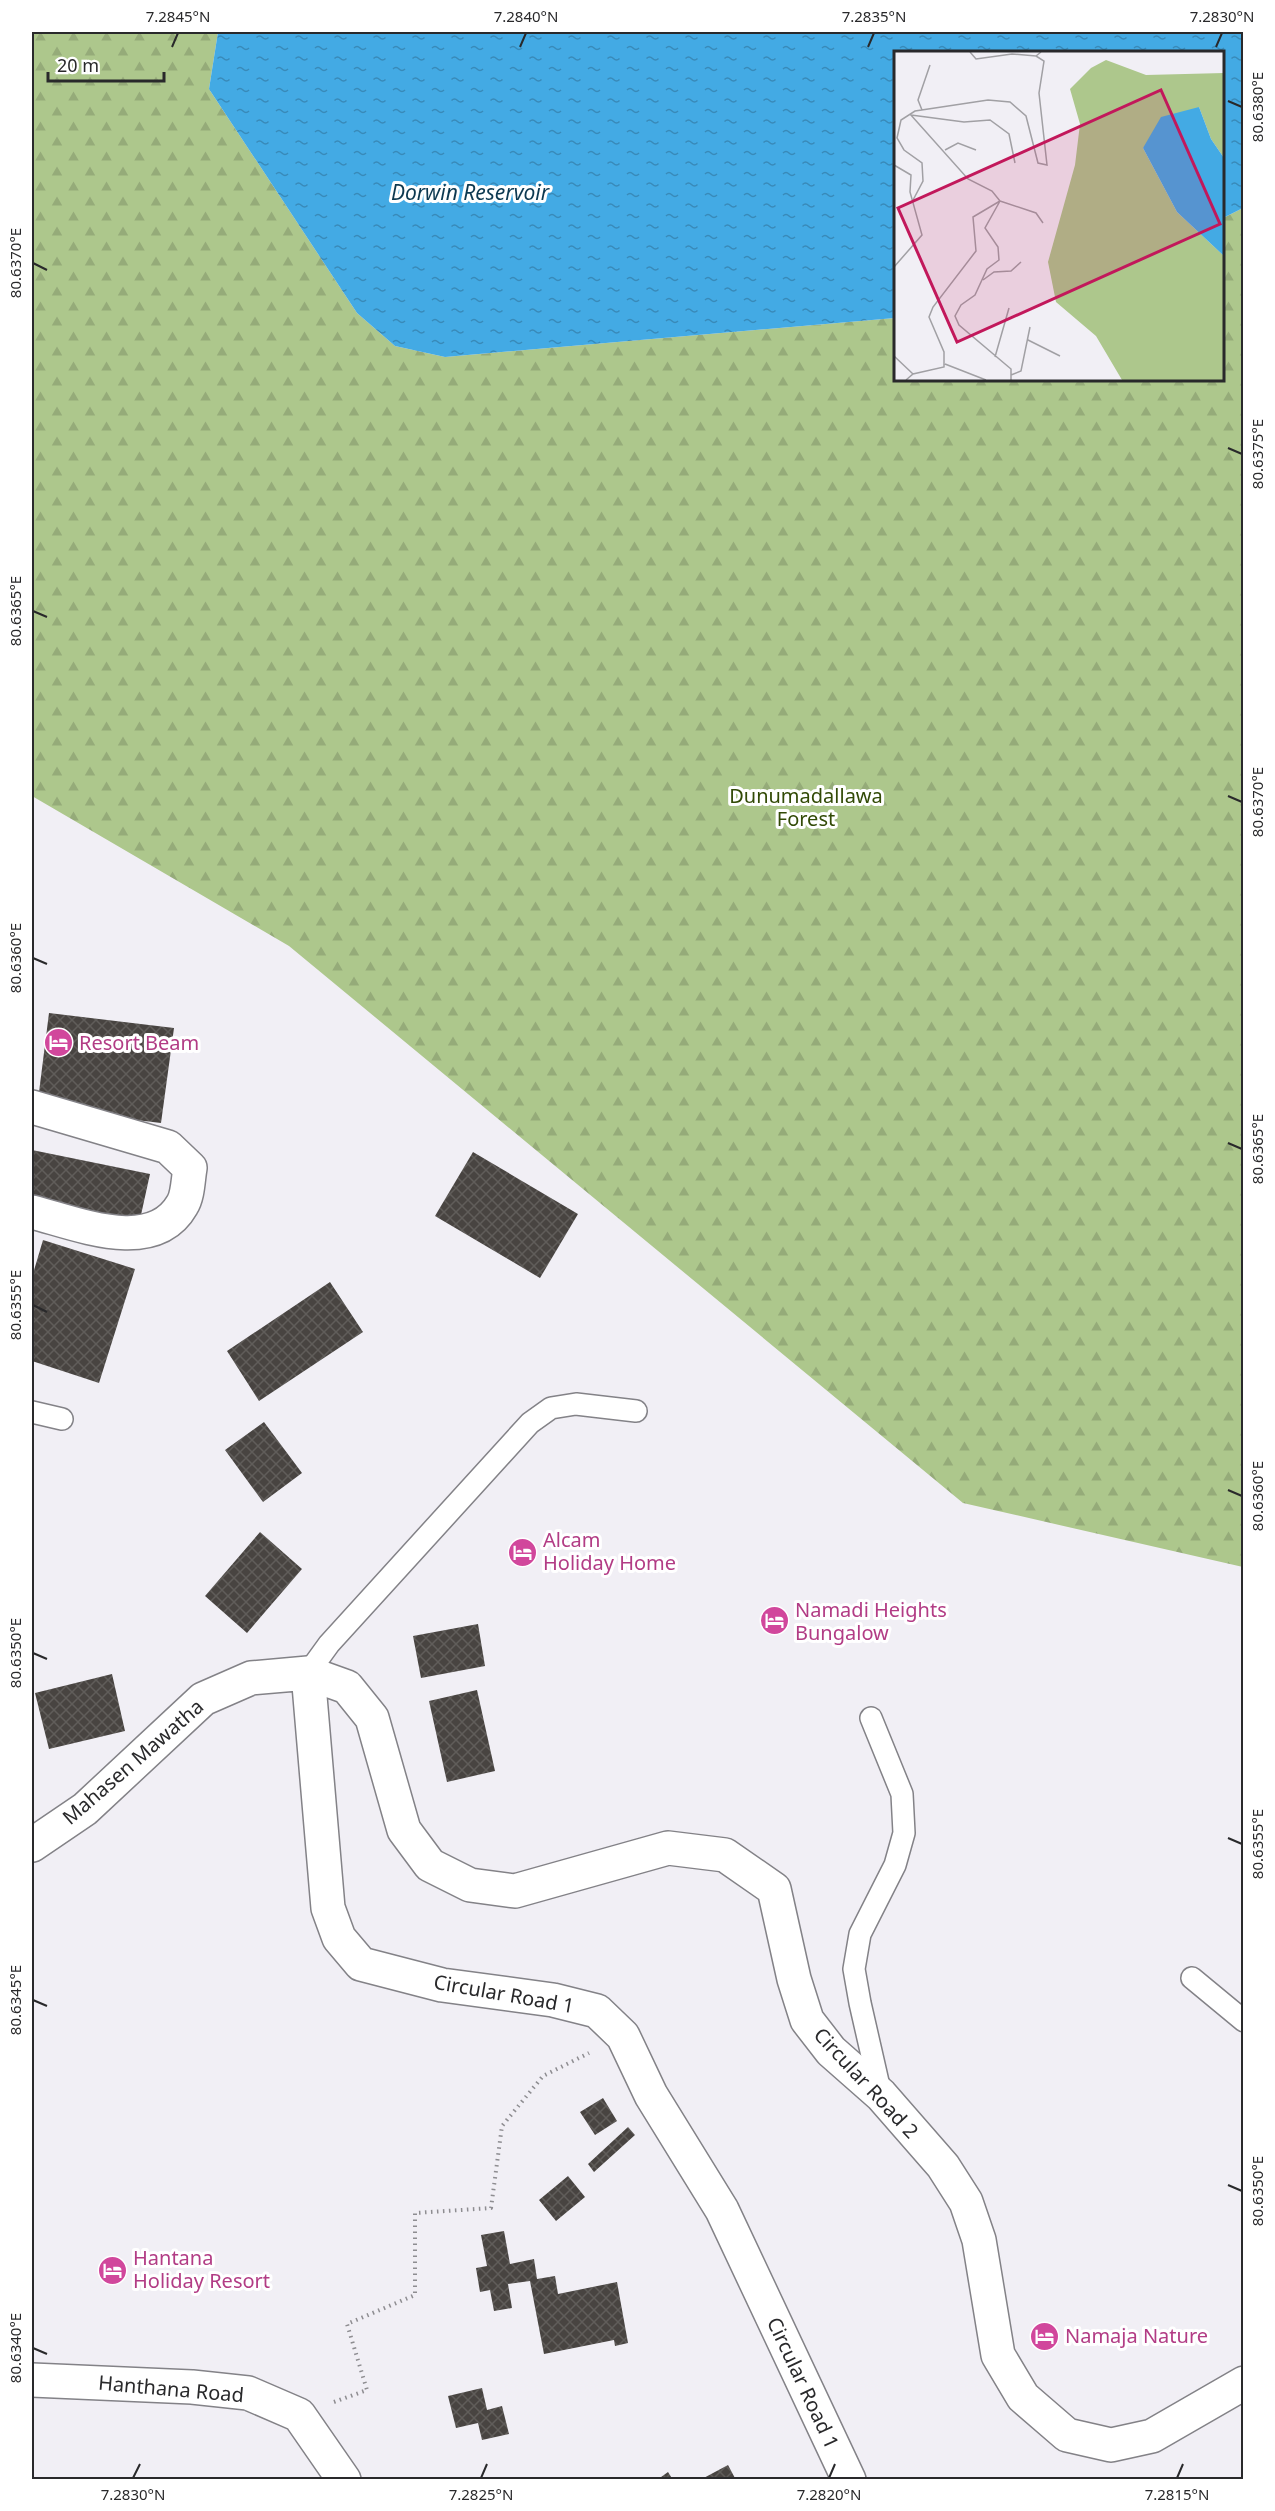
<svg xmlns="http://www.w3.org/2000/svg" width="1275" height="2511" font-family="'Noto Sans',sans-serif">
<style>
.forest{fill:url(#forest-firs)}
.water{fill:url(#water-ripples)}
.building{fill:url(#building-cross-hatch)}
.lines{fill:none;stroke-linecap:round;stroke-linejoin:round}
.lane-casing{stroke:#838287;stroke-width:24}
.street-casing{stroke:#838287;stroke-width:36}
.secondary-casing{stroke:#838287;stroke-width:36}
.path{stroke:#8e8d91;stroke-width:4;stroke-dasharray:1.5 4.5;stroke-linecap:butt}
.lane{stroke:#fff;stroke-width:21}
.street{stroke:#fff;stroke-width:33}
.secondary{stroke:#fff;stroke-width:33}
.ticks{fill:none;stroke:#29292b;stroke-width:2}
.labels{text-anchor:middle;stroke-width:6;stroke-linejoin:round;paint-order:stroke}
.park-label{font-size:20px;fill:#324a06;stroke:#fff}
.hotel-label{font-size:20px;fill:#b23c85;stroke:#fff;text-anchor:start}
.street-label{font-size:20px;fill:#29292b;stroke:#fff}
.water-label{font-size:21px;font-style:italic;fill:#0d3951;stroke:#fff}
.inset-road{fill:none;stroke:#a1a0a4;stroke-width:1.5}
.view{fill:#c2185b;fill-opacity:0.15;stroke:#c2185b;stroke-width:3}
.inset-edge{fill:none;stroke:#29292b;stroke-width:3}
.neatline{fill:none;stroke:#29292b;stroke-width:2}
.ticks-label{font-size:15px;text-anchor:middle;fill:#29292b}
</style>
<defs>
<pattern id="forest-firs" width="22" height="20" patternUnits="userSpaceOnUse" patternTransform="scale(1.5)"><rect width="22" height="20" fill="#adc78c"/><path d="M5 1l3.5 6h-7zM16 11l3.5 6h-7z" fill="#95ab79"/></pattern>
<pattern id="water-ripples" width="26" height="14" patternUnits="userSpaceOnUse" patternTransform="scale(1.5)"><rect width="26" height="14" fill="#43aae4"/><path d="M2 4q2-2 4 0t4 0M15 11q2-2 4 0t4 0" fill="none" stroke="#388ab9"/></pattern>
<pattern id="building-cross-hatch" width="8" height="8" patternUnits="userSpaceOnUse" patternTransform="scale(1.5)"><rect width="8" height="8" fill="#484441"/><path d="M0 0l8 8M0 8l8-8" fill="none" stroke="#605d5a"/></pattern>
</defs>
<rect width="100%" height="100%" fill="#f1eff5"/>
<path class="forest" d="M32,32H218L209,89L357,313L395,346L445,357L895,318L896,380H1222L1223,218L1243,208V1567L963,1503L289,946L32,796Z"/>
<path class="water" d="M218,32H1243V208L1223,218L1222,52H896L895,318L445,357L395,346L357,313L209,89Z"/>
<path class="building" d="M49,1013L174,1028L161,1123L37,1108Z
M32,1150L150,1174L139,1224L32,1202Z
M473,1152L578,1214L540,1278L435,1216Z
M43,1240L135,1269L99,1383L32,1361V1277Z
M330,1282L363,1332L259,1401L227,1351Z
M264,1422L302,1473L263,1502L225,1450Z
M260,1532L302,1569L247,1633L205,1596Z
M478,1624L485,1666L421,1678L413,1636Z
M112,1674L125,1731L49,1749L35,1693Z
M477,1690L495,1771L447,1782L429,1701Z
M603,2098L617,2121L595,2135L580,2112Z
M628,2127L635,2135L594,2172L588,2164Z
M568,2176L585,2197L556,2221L539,2200Z
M504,2231L510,2264L534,2259L537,2279L555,2276L558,2294L617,2282L628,2343L615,2346L614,2340L544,2354L530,2281L508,2284L512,2308L494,2311L490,2290L480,2292L476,2268L487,2266L481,2235Z
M482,2388L487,2410L502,2406L509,2434L482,2440L478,2423L456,2428L448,2396Z
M728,2465L736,2480H700Z
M668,2472L673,2480H657Z"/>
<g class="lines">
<defs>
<path id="lane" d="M32,1412L62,1419
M308,1673L329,1644L530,1423L551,1408L576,1404L636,1411
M871,1718L902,1794L904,1833L895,1865L860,1934L854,1969L860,2003L881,2095
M1192,1978L1244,2021"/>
<path id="street" d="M32,1107L168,1147L190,1168C188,1179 188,1196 182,1205C153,1256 76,1223 32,1212
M308,1673L328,1908L339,1938L361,1964L442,1985L553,2000L597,2011L623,2036L651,2095L722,2210L849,2480
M32,1845L85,1809L203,1699L251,1678L308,1673L347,1687L372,1718L404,1830L430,1865L470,1885L515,1891L668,1848L725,1855L774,1889L794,1979L807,2020L831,2051L881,2095L943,2166L966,2202L979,2240L998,2355L1023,2397L1067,2435L1111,2445L1152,2436L1244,2383"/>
<path id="secondary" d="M32,2380L192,2387L248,2393L299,2415L344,2480"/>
</defs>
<use href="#lane" class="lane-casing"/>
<use href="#street" class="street-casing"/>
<use href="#secondary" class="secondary-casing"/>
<path class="path" d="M334,2402L367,2390L347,2324L415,2295V2213L491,2208L502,2126L543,2076L589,2053"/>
<use href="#lane" class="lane"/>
<use href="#street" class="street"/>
<use href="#secondary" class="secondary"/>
</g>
<path class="ticks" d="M172,47L178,33M520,47L526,33M868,47L874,33M1216,47L1222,33M1228,101L1242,107M33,263L47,270M1228,448L1242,454M33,611L47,617M1228,796L1242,802M33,958L47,964M1228,1143L1242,1149M33,1305L47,1312M1228,1490L1242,1496M33,1653L47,1659M1228,1838L1242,1844M33,2000L47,2006M1228,2185L1242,2191M33,2348L47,2354M133,2478L140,2464M481,2478L487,2464M829,2478L835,2464M1177,2478L1183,2464"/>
<defs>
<symbol id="hotel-disc" viewBox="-11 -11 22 22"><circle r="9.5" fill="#d1479c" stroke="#fff"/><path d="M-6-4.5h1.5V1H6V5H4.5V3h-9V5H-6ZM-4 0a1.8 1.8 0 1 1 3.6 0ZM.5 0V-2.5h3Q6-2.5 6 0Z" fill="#fff"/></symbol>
</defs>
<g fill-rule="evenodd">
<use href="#hotel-disc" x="42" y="1026" width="33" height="33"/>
<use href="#hotel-disc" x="506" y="1536" width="33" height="33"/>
<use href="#hotel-disc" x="758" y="1604" width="33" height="33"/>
<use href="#hotel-disc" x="96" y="2254" width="33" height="33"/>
<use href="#hotel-disc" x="1028" y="2320" width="33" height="33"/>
</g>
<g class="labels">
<g class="park-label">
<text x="806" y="803">Dunumadallawa<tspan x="806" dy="23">Forest</tspan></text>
</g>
<g class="hotel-label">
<text x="79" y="1050">Resort Beam</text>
<text x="543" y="1547">Alcam<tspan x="543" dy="23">Holiday Home</tspan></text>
<text x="795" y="1617">Namadi Heights<tspan x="795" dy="23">Bungalow</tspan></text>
<text x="133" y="2265">Hantana<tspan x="133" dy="23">Holiday Resort</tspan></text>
<text x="1065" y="2343">Namaja Nature</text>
</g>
<g class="street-label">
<text transform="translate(133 1762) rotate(-41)" y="7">Mahasen Mawatha</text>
<text transform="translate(504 1994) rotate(10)" y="7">Circular Road 1</text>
<text transform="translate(866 2083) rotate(47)" y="7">Circular Road 2</text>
<text transform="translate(803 2383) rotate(65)" y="7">Circular Road 1</text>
<text transform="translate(171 2389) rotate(5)" y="7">Hanthana Road</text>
</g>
<g class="water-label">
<text x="470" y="200">Dorwin Reservoir</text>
</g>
</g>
<g transform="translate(894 51)">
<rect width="330" height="330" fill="#f1eff5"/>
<path d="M212,9L252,24L330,22V107L317,88L305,56L249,97L283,161L330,205V329H228L202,285L162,251L154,211L181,114L186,73L176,38L197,17Z" fill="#adc78c"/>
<path d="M305,56L317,88L330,107V205L283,161L249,97L267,66Z" fill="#43aae4"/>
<path class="inset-road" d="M76,1L82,8L118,3L142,5L147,1M28,59L24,49L36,14M16,63L74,128L98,140L106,150M17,64L70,71L96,69L115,83L121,112M51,99L64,92L82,99M0,114L17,124L16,141L28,184L0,216M106,150L91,177L104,196L105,209L93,218L81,244L67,254L61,265L65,274L117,318V329M106,150L142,162L149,172M18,151L29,130L28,112L10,99L3,87L7,69L21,60L94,49L116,51L132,65L144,112L153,114L145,42L150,10L142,5M89,229L100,221L117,220L127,211M134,289L166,305M0,305L19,323M101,306L115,257M51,313L92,329M117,324L127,320L136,276M12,329L19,323L50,316V301L35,266L39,256L82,200L79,166L106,150"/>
<path class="view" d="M267,39L326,173L63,291L4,157Z"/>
<rect width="330" height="330" class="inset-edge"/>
</g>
<rect width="1275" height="2511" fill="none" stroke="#ffffff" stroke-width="66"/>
<path d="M48 72v9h116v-9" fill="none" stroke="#29292b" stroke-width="3"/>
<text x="57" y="72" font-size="18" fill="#29292b" stroke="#ffffff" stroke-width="4.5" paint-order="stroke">20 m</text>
<rect x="33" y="33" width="1209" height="2445" class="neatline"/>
<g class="ticks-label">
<text x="178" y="22">7.2845°N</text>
<text x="526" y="22">7.2840°N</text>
<text x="874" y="22">7.2835°N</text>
<text x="1222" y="22">7.2830°N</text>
<text transform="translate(1258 107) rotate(-90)" y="5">80.6380°E</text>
<text transform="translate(16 263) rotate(-90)" y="5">80.6370°E</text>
<text transform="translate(1258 454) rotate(-90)" y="5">80.6375°E</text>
<text transform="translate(16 611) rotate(-90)" y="5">80.6365°E</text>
<text transform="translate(1258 802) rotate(-90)" y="5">80.6370°E</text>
<text transform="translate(16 958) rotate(-90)" y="5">80.6360°E</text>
<text transform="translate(1258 1149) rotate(-90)" y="5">80.6365°E</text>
<text transform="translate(16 1305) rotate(-90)" y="5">80.6355°E</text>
<text transform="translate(1258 1496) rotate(-90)" y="5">80.6360°E</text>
<text transform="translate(16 1653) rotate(-90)" y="5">80.6350°E</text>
<text transform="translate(1258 1844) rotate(-90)" y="5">80.6355°E</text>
<text transform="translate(16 2000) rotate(-90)" y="5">80.6345°E</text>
<text transform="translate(1258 2191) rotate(-90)" y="5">80.6350°E</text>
<text transform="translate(16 2348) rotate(-90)" y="5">80.6340°E</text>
<text x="133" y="2500">7.2830°N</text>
<text x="481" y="2500">7.2825°N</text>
<text x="829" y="2500">7.2820°N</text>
<text x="1177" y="2500">7.2815°N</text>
</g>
</svg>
